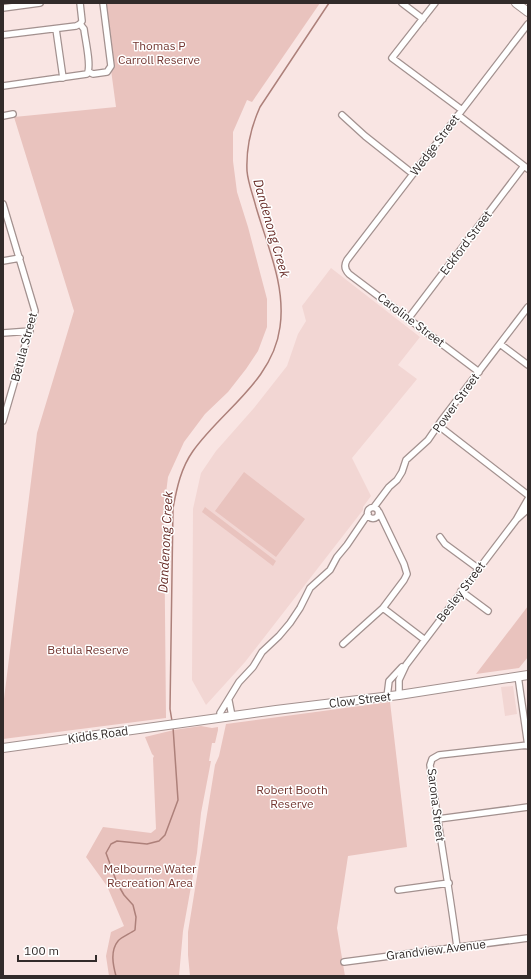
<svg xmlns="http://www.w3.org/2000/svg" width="531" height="979" font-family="'IBM Plex Sans',sans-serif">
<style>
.built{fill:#f2d6d3}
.green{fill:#e9c3be}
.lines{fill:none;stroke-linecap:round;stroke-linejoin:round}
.stream{stroke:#ad807a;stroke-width:1.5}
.minor-casing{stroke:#a3918f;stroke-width:8}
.secondary-casing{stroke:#a3918f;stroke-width:10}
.minor{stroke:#fff;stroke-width:5.5}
.secondary{stroke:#fff;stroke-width:8}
.labels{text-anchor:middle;stroke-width:3;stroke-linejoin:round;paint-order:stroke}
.park-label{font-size:12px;fill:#733630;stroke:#fff}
.street-label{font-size:12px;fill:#322b2a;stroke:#fff}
.water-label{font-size:13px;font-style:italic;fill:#672b26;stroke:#fff}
</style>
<rect width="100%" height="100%" fill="#f9e5e3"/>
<path class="built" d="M331,268L420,337L398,365L417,379L352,458L371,496L363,507V510L245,662L206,705L192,680L193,509L201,473L216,451L254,408L287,366L298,334L306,321L302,306Z
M513,686L517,714L505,716L501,687Z"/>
<path class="green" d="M102,3H320L252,102L247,100L233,132V161L237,192L248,227L267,299V327L258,351L246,369L228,392L205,414L184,442L168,477L164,509L166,718L3,739V707L37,433L74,311L14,117L116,107Z
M244,472L305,519L276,557L215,511Z
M205,507L276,561L273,566L202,512Z
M528,606V657L519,668L476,674Z
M390,702L407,847L348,856L337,928L345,976H190L188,955V932L215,765L219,756L226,724Z
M201,726L212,728L218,727V730L215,743H212L209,761H211L201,813L197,853L183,931L179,976H109L106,956L111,932L124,926L107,886L86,857L103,827L151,833L156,829L153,758L154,756L152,754L145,737L174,730Z"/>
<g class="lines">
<path class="stream" d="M172,721L170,709L173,508C177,487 181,468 193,451C222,410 273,381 280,327C286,286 267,245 256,207C253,195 248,183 247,171C246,149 251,127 260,107L329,3
M116,976C113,965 110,951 118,941C120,938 131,933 135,930L136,917L133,905L124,895L117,883L106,853L111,844L117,841L147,844L159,841L165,835L178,800L173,727"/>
<defs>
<path id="minor" d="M402,3L423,19
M435,3L392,58L462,110
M3,8L40,3
M56,29L63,78
M3,35L76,26L80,24L82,21L80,3
M89,72L93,74L107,72L111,66L103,3
M3,86L87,74C92,67 85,39 84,29L80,24
M342,115L365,136L413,174
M458,115L528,169
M3,116L13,114
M3,204L35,311L3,421
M3,261L20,258
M408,319L524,166
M3,333L30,331
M500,344L528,365
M479,372L349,274C345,270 344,265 347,260L528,24
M439,426L528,495
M374,507L389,487L397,480L402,472L406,460L428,440L441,421L528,307
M367.5 513a5.5 5.5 0 1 1 11 0a5.5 5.5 0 1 1-11 0Z
M379,512L404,564L407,574L404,580L383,608L425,640
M517,519L528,509
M440,537L445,544L479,569
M461,591L488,611
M343,644L383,608
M518,676L528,746
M399,695V680L406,665L516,520L528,499
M387,697L389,681L402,667
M229,701L232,716
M221,718L220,713L239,682L253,667L262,652L279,636L290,623L300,608L310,588L330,570L337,557L347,545L368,514
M438,819L528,807
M398,890L449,883
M457,947C449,886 438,826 430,765L432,759L439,755L528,745
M344,962L528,938"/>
<path id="secondary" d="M516,3L528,12
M3,748L276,710L399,695L528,675"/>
</defs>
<use href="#minor" class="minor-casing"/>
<use href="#secondary" class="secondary-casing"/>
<use href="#minor" class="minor"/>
<use href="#secondary" class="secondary"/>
</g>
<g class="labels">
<g class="park-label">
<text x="159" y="50">Thomas P<tspan x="159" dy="14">Carroll Reserve</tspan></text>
<text x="88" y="654">Betula Reserve</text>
<text x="292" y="794">Robert Booth<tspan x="292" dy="14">Reserve</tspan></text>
<text x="150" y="873">Melbourne Water<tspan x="150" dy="14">Recreation Area</tspan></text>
</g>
<g class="street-label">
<text transform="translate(435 145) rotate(-53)" y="4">Wedge Street</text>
<text transform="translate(466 243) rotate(-53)" y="4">Eckford Street</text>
<text transform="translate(411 320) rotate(37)" y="4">Caroline Street</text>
<text transform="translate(24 347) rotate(-75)" y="4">Betula Street</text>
<text transform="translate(456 403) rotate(-54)" y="4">Power Street</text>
<text transform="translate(461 592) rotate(-53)" y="4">Besley Street</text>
<text transform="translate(360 700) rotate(-7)" y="4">Clow Street</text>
<text transform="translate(98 735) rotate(-8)" y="4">Kidds Road</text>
<text transform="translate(436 805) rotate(83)" y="4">Sarona Street</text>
<text transform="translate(436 950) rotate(-7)" y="4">Grandview Avenue</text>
</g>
<g class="water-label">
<text transform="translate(272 228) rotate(74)" y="5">Dandenong Creek</text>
<text transform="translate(165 542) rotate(-87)" y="5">Dandenong Creek</text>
</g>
</g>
<rect width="531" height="979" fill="none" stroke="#322b2a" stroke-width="8"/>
<path d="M18 955v6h78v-6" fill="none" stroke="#322b2a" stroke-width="2"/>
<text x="24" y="955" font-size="12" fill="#322b2a" stroke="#ffffff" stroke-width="3" paint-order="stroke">100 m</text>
</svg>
